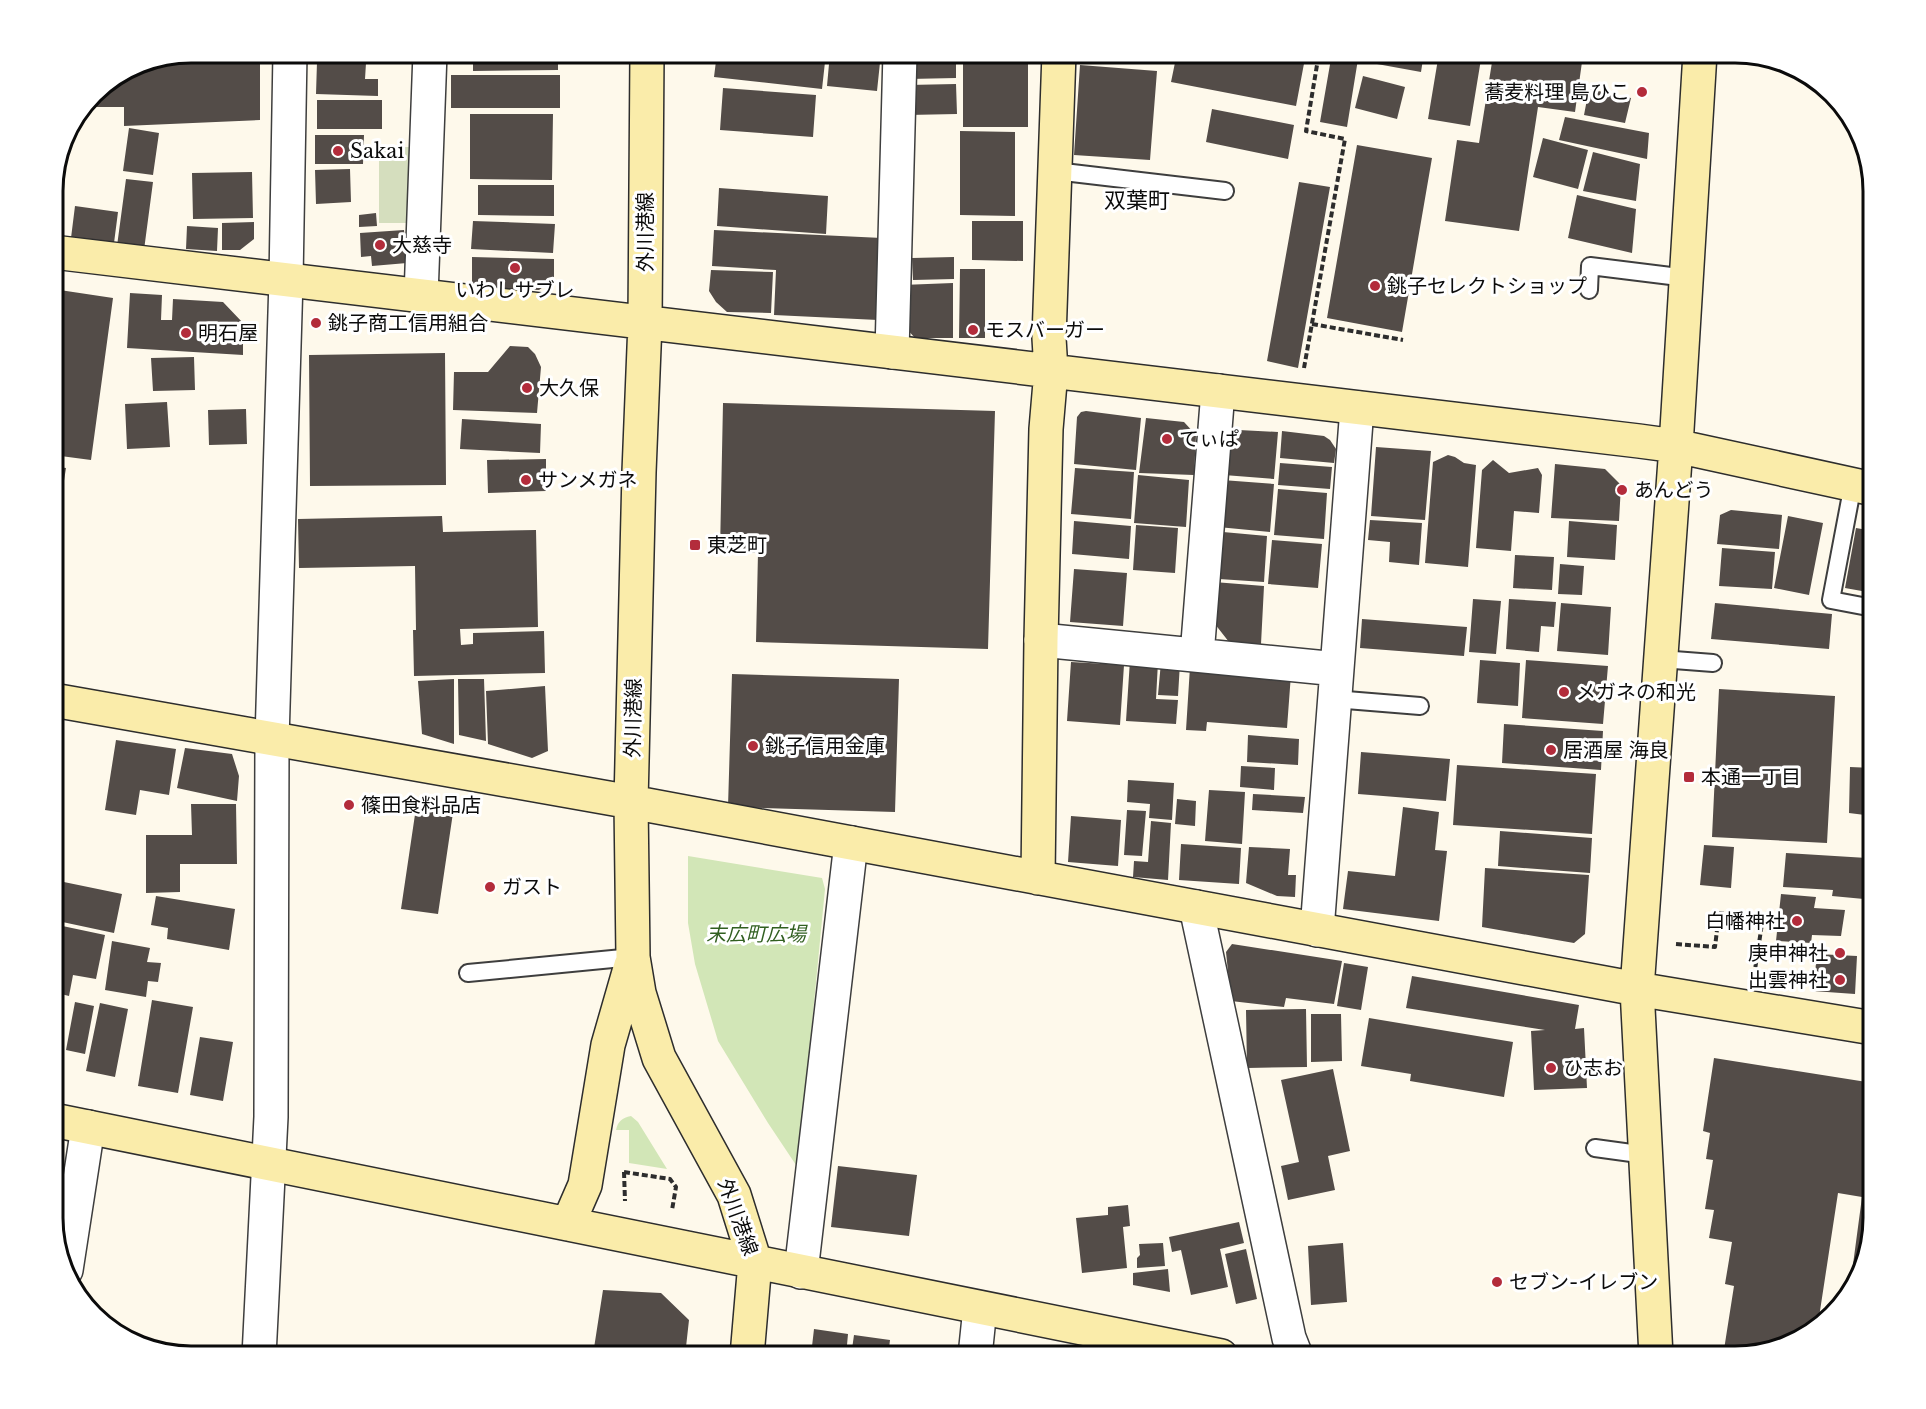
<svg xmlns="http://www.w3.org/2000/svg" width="1926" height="1409" font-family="'Libre Baskerville','Noto Sans JP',serif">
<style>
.green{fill:#d2e6b7}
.cemetery{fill:#d5debe}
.building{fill:#534c48}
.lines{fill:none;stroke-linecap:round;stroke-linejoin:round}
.lane-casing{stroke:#3e3e3e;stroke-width:20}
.street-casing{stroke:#3e3e3e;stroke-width:36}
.secondary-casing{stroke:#2d2d2d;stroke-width:36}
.path{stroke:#2d2d2d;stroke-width:4;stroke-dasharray:6 3;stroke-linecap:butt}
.lane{stroke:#fff;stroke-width:16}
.street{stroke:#fff;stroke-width:33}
.secondary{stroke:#faecaa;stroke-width:33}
.poi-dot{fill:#b32c3b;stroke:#fff;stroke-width:2}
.labels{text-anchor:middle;stroke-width:6;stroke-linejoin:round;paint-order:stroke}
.poi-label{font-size:20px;fill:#0b0b0b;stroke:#fff;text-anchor:start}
.street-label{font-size:20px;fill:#0b0b0b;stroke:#fff}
.park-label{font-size:20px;font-style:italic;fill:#315f20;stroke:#fff}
.quarter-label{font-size:22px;fill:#0b0b0b;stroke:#fff}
.rim{fill:none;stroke:#0b0b0b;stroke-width:3}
</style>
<rect width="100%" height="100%" fill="#fef9eb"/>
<path class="green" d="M688,856L822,878L825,889L798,1168L768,1123L718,1041L695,964L688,923Z
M631,1116L638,1122L667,1169L629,1163V1130H616C618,1121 622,1118 631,1116Z"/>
<path class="cemetery" d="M379,147H411L412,223H379Z"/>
<path class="building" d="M191,53H260V120L124,126V107H93L104,84L139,63Z
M473,53H558V70L473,71Z
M717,53H826L822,89L714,77Z
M830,53H881L877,91L827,86Z
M909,53H956V78L909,79Z
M1177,53H1306L1296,106L1171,82Z
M1332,53H1359L1347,127L1320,122Z
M1368,53H1424L1421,72L1366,62Z
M1439,53H1482L1470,126L1428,119Z
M1493,56L1544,63L1545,56L1582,62L1575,112L1538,107L1519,231L1445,221L1457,140L1479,143Z
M963,58L1028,59V127H963Z
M317,62L366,63L365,79H378V96L316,94Z
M1080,65L1157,71L1150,160L1074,155Z
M451,75H560V108H451Z
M1363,76L1405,87L1397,119L1355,108Z
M956,84L957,114L908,115V85Z
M723,88L816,95L813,137L720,130Z
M1589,89L1631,98L1625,123L1584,115Z
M317,100H382V129H317Z
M1212,109L1294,125L1288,159L1206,142Z
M470,114H553L552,180L470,179Z
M1565,117L1649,133L1647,159L1559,140Z
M129,128L159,133L153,175L123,171Z
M960,131L1015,132V216L960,215Z
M315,135H364L363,164H315Z
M1543,138L1588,150L1578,189L1533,177Z
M1357,145L1432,158L1402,332L1327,318Z
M1593,152L1640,164L1636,201L1583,191Z
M350,169L351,202L316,204L315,170Z
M252,172L253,218L193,219L192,173Z
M126,179L153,182L144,250L117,246Z
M1299,182L1330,187L1298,368L1267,361Z
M478,185H554V216L478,215Z
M719,188L828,196L826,234L717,226Z
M1577,195L1636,209L1632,253L1568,238Z
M75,206L118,212L114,243L71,238Z
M376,213L377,226L359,227V215Z
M473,221L555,224L553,253L471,249Z
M972,221H1023V261L972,260Z
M254,222V239L240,250H222V223Z
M187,226L218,228L217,251L186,249Z
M404,230L407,263L372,266L371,256L361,257L360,233Z
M714,230L882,238L878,320L774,315L776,270L712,266Z
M472,257L554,259V279L539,290L472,288Z
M954,257V279L913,280L912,258Z
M960,269H985V338H959Z
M711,270L773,272L771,313L727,312L716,302L709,291Z
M953,283V338H915L905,327L902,285Z
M53,289L113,298L91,460L53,455Z
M130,293L162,295L161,320H172L173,299L223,302L243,323V355L127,348Z
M510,346L528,347L535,354L541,367L537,413L453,410L454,372H488Z
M445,353L446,485L310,486L309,355Z
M194,357L195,390L153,391L151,358Z
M167,402L170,447L127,449L125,404Z
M723,403L995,411L988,649L756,642L758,553L720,551Z
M246,409L247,444L209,445L208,410Z
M1086,411L1141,418L1136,470L1074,464L1077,417L1081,412Z
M1146,418L1184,422L1196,435L1194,475L1139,473Z
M462,419L541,424L540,453L460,449Z
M1239,430L1278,432L1274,479L1224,475L1226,449L1231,437Z
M1282,431L1324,436L1330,440L1336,449L1334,463L1280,458Z
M1376,447L1431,451L1425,520L1371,516Z
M1448,455L1455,457L1464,463L1476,465L1468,567L1425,563L1433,462Z
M546,459V491L488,493L487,460Z
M1493,460L1509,473L1538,468L1542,475L1539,513L1514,511L1511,551L1476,548L1482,470Z
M1280,463L1332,467L1330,489L1278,485Z
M1555,464L1605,469L1621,485L1619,521L1551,518Z
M53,466L66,468L60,506L53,505Z
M1075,468L1134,472L1131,519L1071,514Z
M1138,475L1189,480L1186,527L1134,523Z
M1222,480L1274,484L1270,532L1218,527Z
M1278,489L1327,493L1324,539L1274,535Z
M1731,510L1782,515L1779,549L1717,544L1720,515Z
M442,516L443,532L536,530L538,627L460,629L461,645L473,644V633L544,631L545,673L414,676L413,630H416L415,566L299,568L298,519Z
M1788,516L1823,523L1809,595L1774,588Z
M1370,520L1422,523L1419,565L1389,562L1390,542L1368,540Z
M1074,521L1131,526L1129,559L1072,554Z
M1569,521L1617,525L1615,560L1567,557Z
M1136,525L1178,528L1175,573L1133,570Z
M1856,528L1873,531V593L1845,588Z
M1223,532L1267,536L1264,582L1219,579Z
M1272,540L1322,544L1318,588L1268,584Z
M1722,548L1775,552L1772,589L1719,586Z
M1515,555L1554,557L1552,590L1513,588Z
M1560,564L1584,566L1582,595L1558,594Z
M1074,569L1127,573L1123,626L1070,622Z
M1214,582L1264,586L1261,644L1229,642L1211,619Z
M1473,599L1501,601L1496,654L1469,652Z
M1509,599L1556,602L1554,627L1541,626L1539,652L1506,649Z
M1561,603L1611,607L1608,655L1557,651Z
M1715,603L1832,614L1829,649L1711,639Z
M1362,619L1467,627L1464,656L1360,648Z
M1130,660L1158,662L1156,699L1178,700L1176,724L1126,721Z
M1480,660L1520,663L1518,706L1477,703Z
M1526,660L1608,666L1603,724L1522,718Z
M1071,662L1124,665L1120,725L1067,721Z
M1161,662L1180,663L1178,696L1158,695Z
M1190,667L1291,674L1287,728L1207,722L1206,731L1186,730Z
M732,674L899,679L895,812L728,807Z
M454,679V744L422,734L418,681Z
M458,679H484L486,741L459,735Z
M545,686L548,751L532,758L488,744L486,691Z
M1719,689L1835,696L1827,843L1712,837Z
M1504,724L1603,731L1601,770L1502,763Z
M53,726L61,728L54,770H53Z
M1248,735L1299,739L1298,765L1247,762Z
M116,740L176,749L169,795L140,790L136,815L105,810Z
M185,748L232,754L239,776L237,801L177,788Z
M1361,752L1450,759L1446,801L1358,794Z
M1457,765L1596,774L1592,834L1453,825Z
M1241,766L1275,768L1274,790L1240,787Z
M1850,767L1873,768V816L1849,813Z
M1128,780L1174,783L1172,820L1149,818L1150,804L1127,802Z
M1209,790L1245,792L1242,844L1205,841Z
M1253,794L1305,797L1303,813L1252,810Z
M1177,799L1196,801L1195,826L1175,824Z
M417,801L454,806L438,914L401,909Z
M191,804H236L237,864H180V892L146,893V835H192Z
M1403,807L1439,812L1435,850L1447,851L1439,921L1343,909L1348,871L1395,876Z
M1127,810L1146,811L1142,856L1124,855Z
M1071,816L1121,820L1118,866L1068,862Z
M1151,821L1171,823L1168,880L1133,877L1134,861L1148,862Z
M1500,831L1592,838L1590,873L1498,866Z
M1181,844L1241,848L1239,884L1179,880Z
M1704,845L1734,847L1731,888L1700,885Z
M1249,847L1290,849L1288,875H1296L1295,897L1277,896L1246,883Z
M1786,853L1867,858L1864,899L1832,896L1833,890L1783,887Z
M1485,868L1589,875L1585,934L1574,943L1482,927Z
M59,881L122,894L114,933L53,920Z
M1781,894L1816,897L1814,908L1845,910L1841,936L1812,935L1811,943L1776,941Z
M156,896L235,909L229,950L167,939L168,928L151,925Z
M53,924L105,935L96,979L73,975L69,996L53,992Z
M112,941L150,948L147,962L161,963L158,982L148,981L146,997L105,990Z
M1232,944L1342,961L1334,1004L1286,998L1284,1007L1231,1001L1226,952Z
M1817,954L1857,956L1855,994L1813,991Z
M1344,963L1368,967L1361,1010L1337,1006Z
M1412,976L1579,1005L1575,1029L1584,1028L1587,1088L1534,1090L1531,1031L1545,1030L1406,1008Z
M152,1000L193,1007L178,1093L138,1086Z
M75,1002L94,1006L85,1054L66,1050Z
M100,1003L128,1009L115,1077L86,1071Z
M1306,1009L1307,1067L1247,1068L1246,1010Z
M1311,1014H1341L1342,1061L1311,1062Z
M1369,1018L1513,1042L1504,1097L1410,1081L1411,1074L1361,1066Z
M200,1037L233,1042L223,1101L190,1095Z
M1714,1058L1873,1083V1218L1850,1287L1862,1197L1838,1193L1818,1324L1796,1342L1735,1356H1723L1734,1286L1725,1284L1732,1242L1709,1238L1714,1210L1705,1209L1713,1160L1706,1159L1710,1133L1703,1131Z
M1333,1069L1350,1151L1328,1156L1335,1190L1288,1200L1281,1166L1299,1162L1281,1080Z
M838,1166L917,1175L909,1236L831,1227Z
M1128,1205L1130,1226L1123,1227L1127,1268L1082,1273L1076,1218L1108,1215V1207Z
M1239,1222L1244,1243L1220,1249L1228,1287L1191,1295L1181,1250L1172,1252L1169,1237Z
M1163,1243L1165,1266L1137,1268V1258L1140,1255L1139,1244Z
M1343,1243L1347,1302L1311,1305L1308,1246Z
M1246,1249L1257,1299L1236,1304L1225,1254Z
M1168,1269L1170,1292L1133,1285V1273Z
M603,1290L661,1293L689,1320L685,1356H624L625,1351L594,1348Z
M814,1329L848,1334L846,1356L811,1355Z
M854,1335L890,1340L888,1356H851Z
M893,1350L949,1355V1356H892Z"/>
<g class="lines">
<defs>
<path id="lane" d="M1055,171L1225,191
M1589,290L1590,266L1687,278
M1853,484L1831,600L1873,608
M1661,659L1713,663
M1334,699L1420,706
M468,973L633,957
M1595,1148L1646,1155"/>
<path id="street" d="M421,296L430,53
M892,352L900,53
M1041,640L1337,669
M1197,655L1218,391
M1196,907L1289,1338L1296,1356
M1317,930L1357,408
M66,1270L88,1127
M801,1272L851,843
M259,1356L271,1117L272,739L286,280L290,53
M975,1356L980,1308"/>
<path id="secondary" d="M647,53L645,323L639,472L631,802L633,957L639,993L659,1058L734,1195L755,1262L747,1356
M53,252L1639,441L1676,446L1873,489
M53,700L631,802L1637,989L1873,1028
M1038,878L1041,640L1046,429L1051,371L1049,338L1059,53
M53,1120L1221,1356
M568,1224L585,1185L608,1045L631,965
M1656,1356L1637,989L1676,446L1700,53"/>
</defs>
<use href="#lane" class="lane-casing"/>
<use href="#street" class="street-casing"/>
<use href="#secondary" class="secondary-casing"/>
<path class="path" d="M1312,324L1403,340
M1304,368L1345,139L1306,131L1319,53
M1676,944L1715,947L1719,913L1775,918
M1754,976L1763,917
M624,1172L625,1201
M624,1172L670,1179L676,1187L672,1210"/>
<use href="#lane" class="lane"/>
<use href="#street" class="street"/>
<use href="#secondary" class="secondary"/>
</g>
<g class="poi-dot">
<circle cx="1642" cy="92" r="6"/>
<circle cx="338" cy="151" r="6"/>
<circle cx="380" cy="245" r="6"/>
<circle cx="515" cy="268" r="6"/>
<circle cx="1375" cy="286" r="6"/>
<circle cx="316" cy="323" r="6"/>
<circle cx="973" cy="330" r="6"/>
<circle cx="186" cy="333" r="6"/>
<circle cx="527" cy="388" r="6"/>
<circle cx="1167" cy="439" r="6"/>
<circle cx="526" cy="480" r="6"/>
<circle cx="1622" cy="490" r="6"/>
<rect x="689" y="539" width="12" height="12" rx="3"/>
<circle cx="1564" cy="692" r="6"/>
<circle cx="753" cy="746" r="6"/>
<circle cx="1551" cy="750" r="6"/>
<rect x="1683" y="771" width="12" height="12" rx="3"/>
<circle cx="349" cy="805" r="6"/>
<circle cx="490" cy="887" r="6"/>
<circle cx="1797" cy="921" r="6"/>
<circle cx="1840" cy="953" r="6"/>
<circle cx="1840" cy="980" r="6"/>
<circle cx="1551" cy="1068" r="6"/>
<circle cx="1497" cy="1282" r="6"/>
</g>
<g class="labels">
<g class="poi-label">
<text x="1630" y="99" text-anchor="end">蕎麦料理 島ひこ</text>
<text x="350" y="158">Sakai</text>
<text x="392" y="252">大慈寺</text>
<text x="1387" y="293">銚子セレクトショップ</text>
<text x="515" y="297" text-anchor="middle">いわしサブレ</text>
<text x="328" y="330">銚子商工信用組合</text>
<text x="985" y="337">モスバーガー</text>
<text x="198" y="340">明石屋</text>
<text x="539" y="395">大久保</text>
<text x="1179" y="446">てぃぱ</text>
<text x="538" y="487">サンメガネ</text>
<text x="1634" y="497">あんどう</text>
<text x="707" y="552">東芝町</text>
<text x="1576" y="699">メガネの和光</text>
<text x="765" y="753">銚子信用金庫</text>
<text x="1563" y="757">居酒屋 海良</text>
<text x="1701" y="784">本通一丁目</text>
<text x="361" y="812">篠田食料品店</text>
<text x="502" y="894">ガスト</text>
<text x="1785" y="928" text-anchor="end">白幡神社</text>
<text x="1828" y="960" text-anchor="end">庚申神社</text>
<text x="1828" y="987" text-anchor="end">出雲神社</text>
<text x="1563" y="1075">ひ志お</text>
<text x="1509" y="1289">セブン-イレブン</text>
</g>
<g class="street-label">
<text transform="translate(645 232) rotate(-90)" y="7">外川港線</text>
<text transform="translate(633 718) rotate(-89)" y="7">外川港線</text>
<text transform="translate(738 1217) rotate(70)" y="7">外川港線</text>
</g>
<g class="park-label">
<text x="756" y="941">末広町広場</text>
</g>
<g class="quarter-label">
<text x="1137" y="208">双葉町</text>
</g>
</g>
<path d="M0 0H1926V1409H0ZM191 63H1735A128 128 0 0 1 1863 191V1218A128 128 0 0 1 1735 1346H191A128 128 0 0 1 63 1218V191A128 128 0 0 1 191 63Z" fill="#fff" fill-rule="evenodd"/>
<path class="rim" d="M191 63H1735A128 128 0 0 1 1863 191V1218A128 128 0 0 1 1735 1346H191A128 128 0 0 1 63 1218V191A128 128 0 0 1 191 63Z"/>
</svg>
